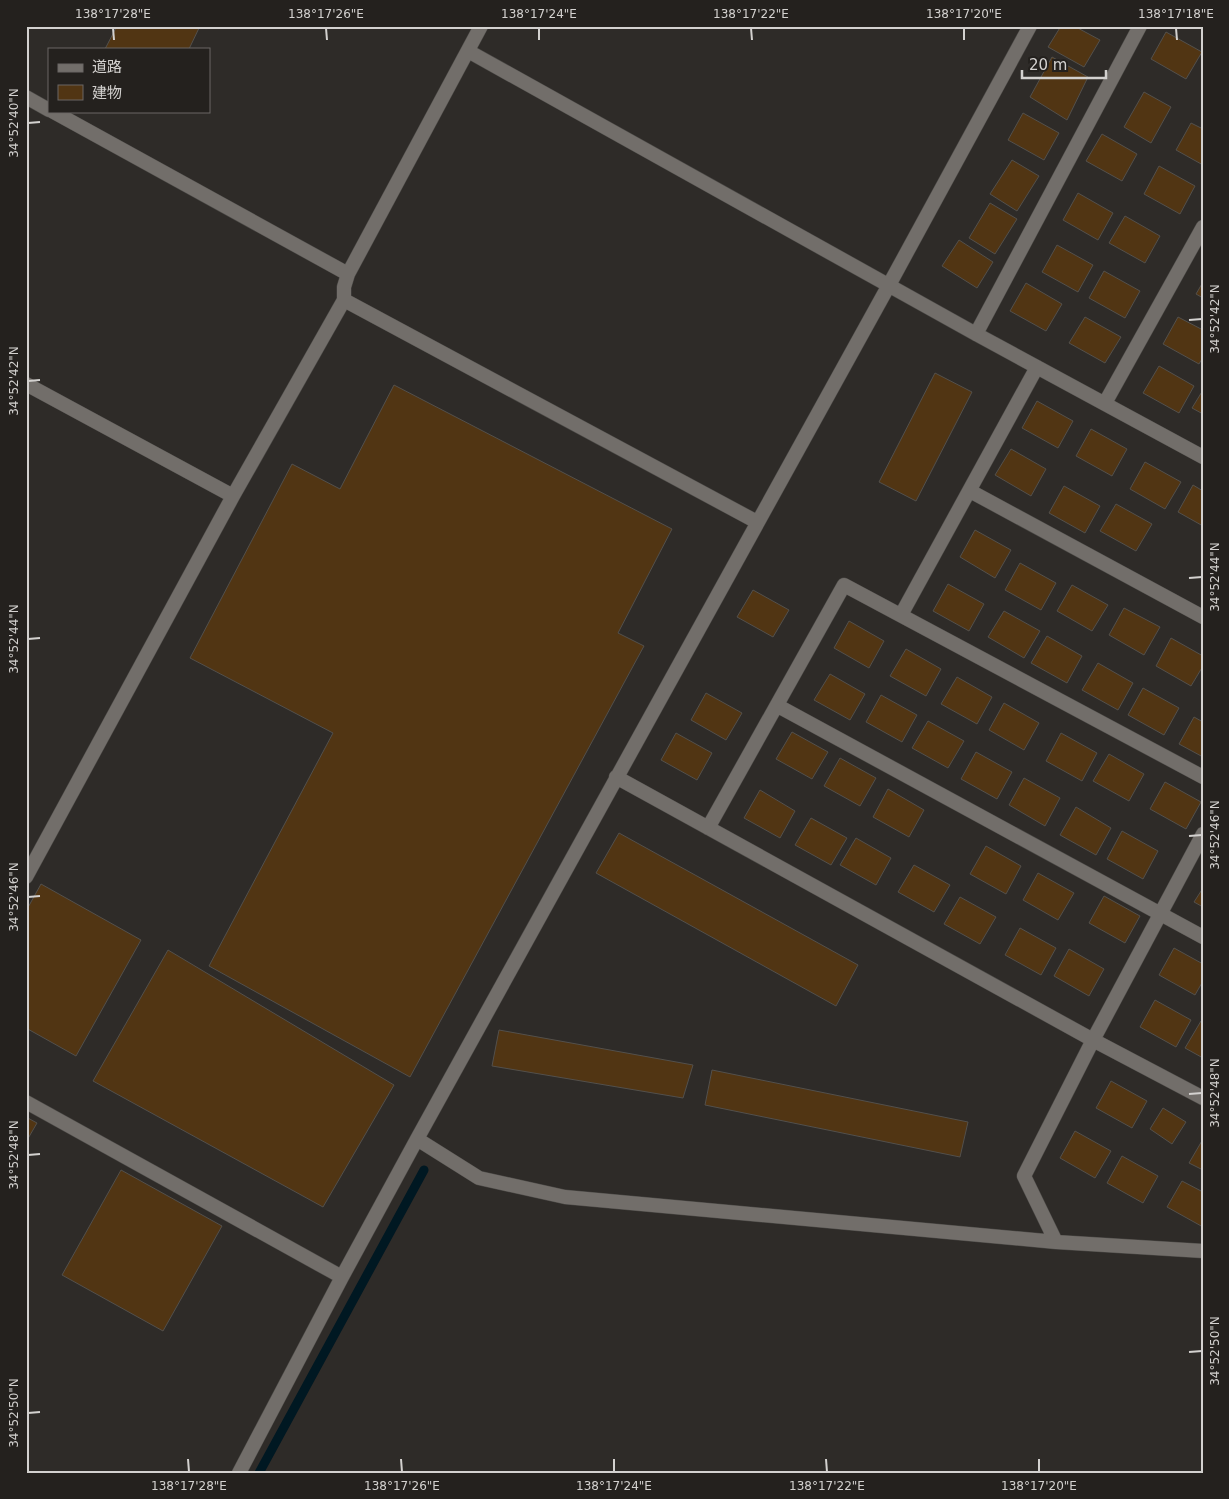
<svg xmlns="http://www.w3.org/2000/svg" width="1229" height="1499" font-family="'DejaVu Sans','Noto Sans JP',sans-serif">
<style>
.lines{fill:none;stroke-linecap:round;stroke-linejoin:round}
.stream{stroke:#001822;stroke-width:9}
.building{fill:#513513;stroke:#53504c}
.minor-casing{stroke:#4b4946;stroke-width:15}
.minor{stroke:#726e6a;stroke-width:14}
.ticks{fill:none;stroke:#d3d1cf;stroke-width:2}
.neatline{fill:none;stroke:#d3d1cf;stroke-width:2}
.ticks-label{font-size:12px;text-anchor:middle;fill:#d3d1cf}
</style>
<rect width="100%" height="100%" fill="#2e2b28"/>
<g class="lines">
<path class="stream" d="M259,1473L424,1170"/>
</g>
<path class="building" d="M117,26H200L189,49H105Z
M1061,26H1074L1100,40L1084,67L1048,47Z
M1166,32L1202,52L1186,79L1151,59Z
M1052,57L1088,77L1067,120L1030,97Z
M1144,92L1171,107L1151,143L1124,127Z
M1023,113L1059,133L1044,160L1008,140Z
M1191,123L1203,129V165L1176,150Z
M1102,134L1137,154L1122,181L1086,161Z
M1012,160L1039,176L1017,211L990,194Z
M1159,166L1195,186L1180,214L1144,194Z
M1078,193L1113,213L1098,240L1063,220Z
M990,203L1017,219L995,254L969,238Z
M1125,216L1160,236L1145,263L1109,243Z
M959,240L993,262L977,288L942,266Z
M1057,245L1093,265L1078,292L1042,272Z
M1104,271L1140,291L1125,318L1089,298Z
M1203,282V298L1196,294Z
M1026,283L1062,304L1046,331L1010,311Z
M1085,317L1121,337L1105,363L1069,343Z
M1178,317L1203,330V357L1199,364L1163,344Z
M1159,366L1194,386L1179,413L1143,393Z
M935,373L972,392L916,501L879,482Z
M394,385L672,529L618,633L644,646L410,1077L209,966L333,733L190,658L292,464L340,489Z
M1203,390V414L1192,408Z
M1037,401L1073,421L1058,448L1022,428Z
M1091,429L1127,449L1112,476L1076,456Z
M1011,449L1046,469L1031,496L995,475Z
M1145,462L1181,482L1165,509L1130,489Z
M1193,485L1203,491V526L1178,512Z
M1064,486L1100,506L1085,533L1049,513Z
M1116,504L1152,524L1136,551L1100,531Z
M975,530L1011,550L995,578L960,557Z
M1020,563L1056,583L1041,610L1005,590Z
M948,584L984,604L969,631L933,611Z
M1072,585L1108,605L1092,631L1057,611Z
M753,590L789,610L773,637L737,617Z
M1124,608L1160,627L1144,655L1109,635Z
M1004,611L1040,631L1024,658L988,637Z
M849,621L884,641L869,668L834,648Z
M1047,636L1082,656L1067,683L1031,663Z
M1171,638L1203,656V666L1191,686L1156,666Z
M906,649L941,669L926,696L890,676Z
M1098,663L1133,683L1118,710L1082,690Z
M830,674L865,694L850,720L814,700Z
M957,677L992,697L977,724L941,704Z
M1143,688L1179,708L1164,735L1128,715Z
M706,693L742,713L726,740L691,720Z
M881,695L917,715L902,742L866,722Z
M1004,703L1039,723L1024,750L989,730Z
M1194,717L1203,722V757L1179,744Z
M928,721L964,741L948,768L912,748Z
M792,732L828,752L812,779L776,759Z
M676,733L712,753L697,780L661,760Z
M1061,733L1097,753L1082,781L1046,761Z
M976,752L1012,772L997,799L961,779Z
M1109,754L1144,774L1129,801L1093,781Z
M840,758L876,778L860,806L824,786Z
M1024,778L1060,798L1045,826L1009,805Z
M1165,782L1201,802L1186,829L1150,809Z
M888,789L924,810L909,837L873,817Z
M760,790L795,811L780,838L744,818Z
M1076,807L1111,828L1096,855L1060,835Z
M811,818L847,838L831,865L795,845Z
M1122,831L1158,851L1143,879L1107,859Z
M619,833L858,965L836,1006L596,873Z
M856,838L891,858L876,885L840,865Z
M986,846L1021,866L1006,894L970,874Z
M914,865L950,885L934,912L898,892Z
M1038,873L1074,893L1058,920L1023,900Z
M41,884L141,940L76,1056L26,1028V911Z
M1203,888V907L1194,902Z
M1104,896L1140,916L1125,943L1089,923Z
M960,897L996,917L980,944L944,924Z
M1020,928L1056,948L1041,975L1005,955Z
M1174,948L1203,964V981L1195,995L1159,975Z
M1069,949L1104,969L1089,996L1054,976Z
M168,950L394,1085L323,1207L93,1081Z
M1155,1000L1191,1020L1176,1047L1140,1027Z
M1201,1021L1203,1022V1058L1185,1048Z
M499,1030L693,1065L683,1098L492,1066Z
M712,1070L968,1122L960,1157L705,1105Z
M1111,1081L1147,1101L1132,1128L1096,1108Z
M1163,1108L1186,1122L1172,1144L1150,1129Z
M26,1117L37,1123L26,1142Z
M1075,1131L1111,1151L1095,1178L1060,1158Z
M1203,1139V1170L1189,1163Z
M1122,1156L1158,1176L1143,1203L1107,1183Z
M121,1170L222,1226L163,1331L62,1275Z
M1182,1181L1203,1192V1227L1167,1207Z"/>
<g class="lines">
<defs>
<path id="minor" d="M468,51L976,334L1203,457
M26,97L49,110
M52,111L348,274
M344,300L757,522
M976,334L1140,26
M26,384L233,496
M1105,403L1203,227
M970,491L1203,617
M901,615L1037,367
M778,706L1203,937
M616,777L1093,1040L1203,1098
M708,828L844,585L1203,777
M26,877L233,496L344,300V287L348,274L481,26
M26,1102L342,1277
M417,1139L479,1178L565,1197L1056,1242L1203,1251
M1056,1242L1024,1176L1093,1040L1203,834
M239,1473L342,1277L417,1139L889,285L1030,26"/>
</defs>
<use href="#minor" class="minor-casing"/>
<use href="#minor" class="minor"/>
</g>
<path class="ticks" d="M113,28L114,40M326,28L327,40M539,28V40M751,28L752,40M964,28V40M1176,28L1177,40M28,123L40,122M1189,320L1202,319M28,381L40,380M1189,578L1202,577M28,639L40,638M1189,836L1202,835M28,897L40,896M1189,1094L1202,1093M28,1155L40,1154M1189,1352L1202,1351M28,1413L40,1412M188,1459L189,1472M401,1459L402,1472M614,1459V1472M826,1459L827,1472M1039,1459V1472"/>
<rect width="1229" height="1499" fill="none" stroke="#24211e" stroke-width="55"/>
<rect x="48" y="48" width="162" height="65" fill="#24211e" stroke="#6a6765"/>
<rect x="58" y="64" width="25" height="8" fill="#726e6a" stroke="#6a6765"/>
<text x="92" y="72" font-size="15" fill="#d3d1cf">道路</text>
<rect x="58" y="85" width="25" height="15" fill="#513513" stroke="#6a6765"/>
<text x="92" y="98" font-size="15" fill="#d3d1cf">建物</text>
<path d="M1022 70v8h84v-8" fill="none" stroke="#d3d1cf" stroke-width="2.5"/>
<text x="1029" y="70" font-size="15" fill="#d3d1cf" stroke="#24211e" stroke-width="4" paint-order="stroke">20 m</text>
<rect x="28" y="28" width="1174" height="1444" class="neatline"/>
<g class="ticks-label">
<text x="113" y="18">138°17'28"E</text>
<text x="326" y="18">138°17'26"E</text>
<text x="539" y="18">138°17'24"E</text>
<text x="751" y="18">138°17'22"E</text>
<text x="964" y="18">138°17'20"E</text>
<text x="1176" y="18">138°17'18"E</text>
<text transform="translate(14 123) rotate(-90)" y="4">34°52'40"N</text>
<text transform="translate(1215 319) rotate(-90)" y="4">34°52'42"N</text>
<text transform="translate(14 381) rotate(-90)" y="4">34°52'42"N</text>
<text transform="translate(1215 577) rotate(-90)" y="4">34°52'44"N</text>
<text transform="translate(14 639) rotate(-90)" y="4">34°52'44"N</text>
<text transform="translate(1215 835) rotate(-90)" y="4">34°52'46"N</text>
<text transform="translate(14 897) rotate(-90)" y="4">34°52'46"N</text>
<text transform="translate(1215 1093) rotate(-90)" y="4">34°52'48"N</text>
<text transform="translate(14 1155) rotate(-90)" y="4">34°52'48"N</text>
<text transform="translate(1215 1351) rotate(-90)" y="4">34°52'50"N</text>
<text transform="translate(14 1413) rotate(-90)" y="4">34°52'50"N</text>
<text x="189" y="1490">138°17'28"E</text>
<text x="402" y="1490">138°17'26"E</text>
<text x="614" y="1490">138°17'24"E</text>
<text x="827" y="1490">138°17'22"E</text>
<text x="1039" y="1490">138°17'20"E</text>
</g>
</svg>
